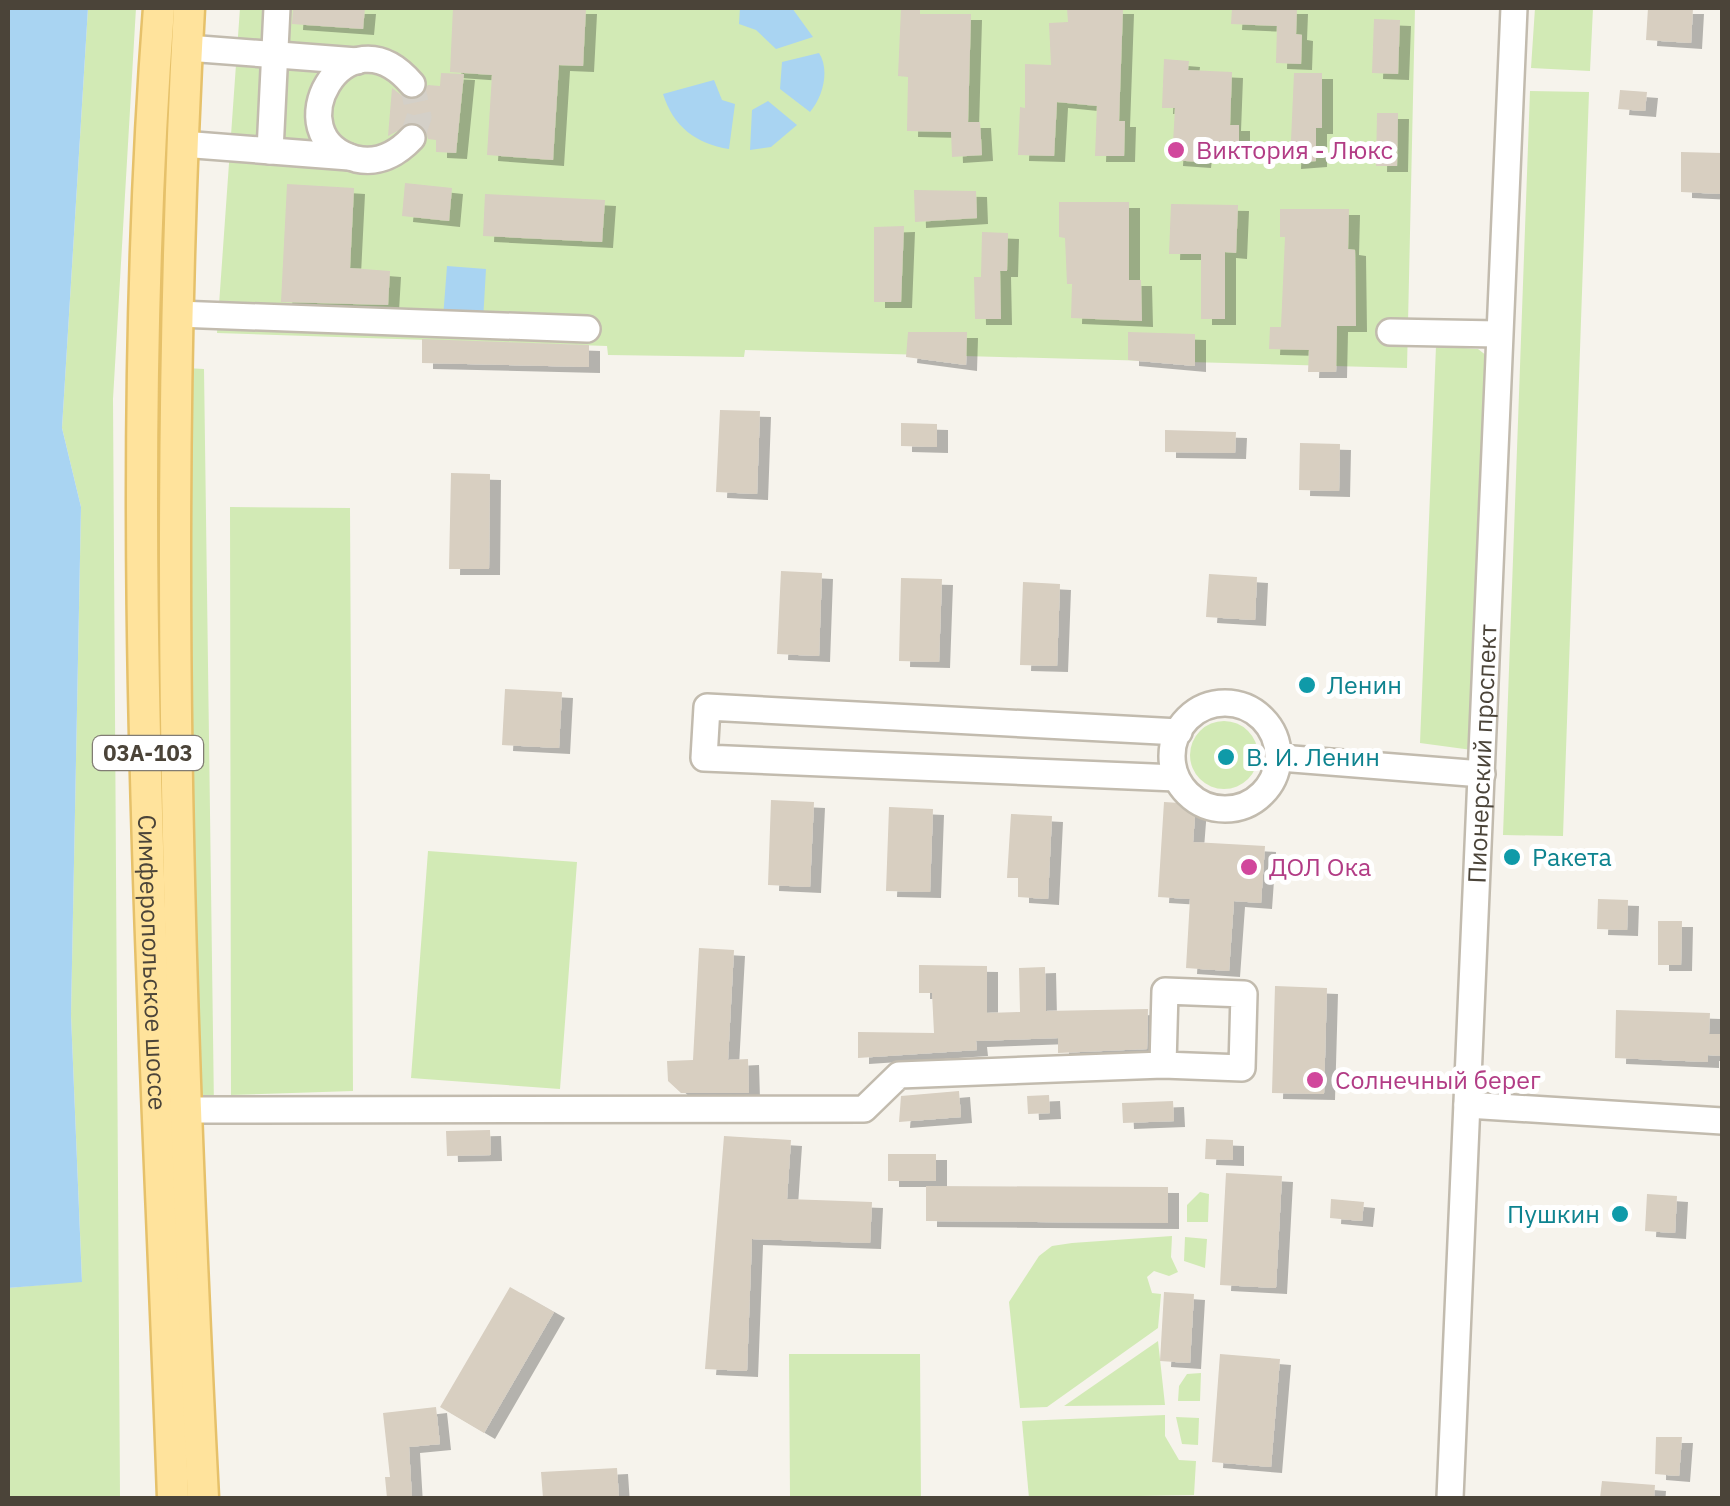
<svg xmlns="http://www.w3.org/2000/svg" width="1730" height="1506" font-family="'IBM Plex Sans',sans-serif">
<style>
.green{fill:#d2eab5}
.water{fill:#a9d4f2}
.building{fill:#d8cfc1;filter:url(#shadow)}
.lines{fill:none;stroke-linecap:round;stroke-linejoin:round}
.minor-tunnel{stroke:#d4d0c8;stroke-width:25;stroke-dasharray:25 12;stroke-linecap:butt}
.minor-casing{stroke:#c2bbae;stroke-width:30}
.major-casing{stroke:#e6c16a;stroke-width:35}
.minor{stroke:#fff;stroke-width:25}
.major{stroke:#ffe39c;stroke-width:30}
.hotel-dot{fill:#d1479c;stroke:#fff;stroke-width:4}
.culture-dot{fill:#0f9aa8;stroke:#fff;stroke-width:4}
.labels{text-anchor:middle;stroke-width:10;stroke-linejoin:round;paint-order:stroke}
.shield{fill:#fff;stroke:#817c74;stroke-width:2.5}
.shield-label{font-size:22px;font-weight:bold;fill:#4b4439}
.hotel-label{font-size:25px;fill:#b23c85;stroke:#fff;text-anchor:start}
.culture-label{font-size:25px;fill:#0d838f;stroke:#fff;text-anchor:start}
.street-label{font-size:25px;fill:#4b4439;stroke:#fff}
</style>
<defs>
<filter id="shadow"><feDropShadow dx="11" dy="6" stdDeviation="0" flood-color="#0004"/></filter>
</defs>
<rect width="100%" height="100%" fill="#f6f3ec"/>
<path class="green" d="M88,8H136L113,399L120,1498H8V1288L82,1281L71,1015L81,507L62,428Z
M240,8H1415L1407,368L745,350L744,357L608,355L607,346L217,333Z
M1535,8H1593L1590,71L1531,68Z
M1530,91L1589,92L1563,836L1503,835Z
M1436,346L1478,349L1487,356L1472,750L1420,743Z
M186,368L204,369L214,1108L197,1107Z
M230,507L350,508L353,1091L231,1095Z
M1190 755a34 34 0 1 1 68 0a34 34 0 1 1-68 0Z
M428,851L577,862L560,1089L411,1078Z
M1200,1192L1209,1194L1208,1222H1187V1205Z
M1172,1236L1171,1257L1178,1272L1169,1276L1154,1271L1147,1277L1152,1293L1161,1294L1158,1328L1047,1407L1020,1408L1009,1302L1039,1256L1052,1246L1072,1243Z
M1185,1237L1207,1239L1205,1268L1184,1261Z
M1158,1341L1165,1405L1064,1406Z
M789,1354H920L921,1498H790Z
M1201,1373L1200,1401H1178L1179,1386L1187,1374Z
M1165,1415V1436L1179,1460L1196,1461L1194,1495L1029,1498L1022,1421Z
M1176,1417L1199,1418L1198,1445L1182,1444Z"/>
<path class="water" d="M8,8H88L62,428L81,507L71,1015L82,1282L8,1288Z
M740,8H792L813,37L776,49L756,30L739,24Z
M819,53C830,70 823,97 810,112L780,89L782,62Z
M714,80L722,100L735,104L729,149C696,144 673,126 663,94Z
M768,101L797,125L771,147L750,150L752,110Z
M447,266L486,269L483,321L443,318Z"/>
<path class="building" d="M293,8H365L363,29L292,24Z
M453,8H586L583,66L559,65L553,160L487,155L492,75L450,72Z
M901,8H920V14H971L968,122H980L982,155L952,157L951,132L907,131L908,77L898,76Z
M1067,8H1123L1119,121H1125L1124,156H1095L1097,106L1057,102L1054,156L1018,155L1020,107L1025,108V64L1051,65L1049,23L1068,22Z
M1232,8H1297L1296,34L1302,35L1301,64L1276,63L1277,26L1231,24Z
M1648,8H1693L1691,43L1646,40Z
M1374,19L1400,20L1398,74L1372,73Z
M1164,59L1189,61L1188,70L1232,72L1230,125H1239V153H1201L1200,162L1172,160L1175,108H1162Z
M441,73L464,74L456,153L436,152V140L428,139L424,127L415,122L388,136L392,88L408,100L417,99L428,85L440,86Z
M1294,73H1322V128H1316V161L1290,163Z
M1620,90L1647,92L1645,111L1618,109Z
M1377,113H1398L1397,166H1376Z
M1681,152L1722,153V194L1681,192Z
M405,183L452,188L449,221L402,216Z
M287,184L354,188L350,268L390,271L388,305L281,302Z
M914,190L976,191L977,218L915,222Z
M485,194L605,200L602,242L483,236Z
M1059,202H1129V280H1141L1142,321L1071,318L1072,284H1067L1065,238L1059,237Z
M1171,204L1238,205L1236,253L1225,252V319H1201V254H1169Z
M1280,209H1349L1348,249L1355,250L1356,326H1337L1336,372H1308L1309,350L1269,349L1270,327H1281L1285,237H1280Z
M904,226L901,302H874V227Z
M982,232L1008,233L1007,271H1000L1001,319H975L974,277H981Z
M908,332H967L966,365L906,357Z
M1128,332L1195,334V366L1128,360Z
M422,339L589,345V367L422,363Z
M720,410L760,411L757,494L716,492Z
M901,423L937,424V447L901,446Z
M1165,430L1236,432L1235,453L1165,452Z
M1300,443L1340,444L1339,491L1299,490Z
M451,473L490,474L489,569H449Z
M781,571L822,573L819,656L777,654Z
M1209,574L1257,577L1255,620L1206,617Z
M901,578L942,579L939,662L899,661Z
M1023,582L1060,584L1057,666L1020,665Z
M505,689L562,692L559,748L502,745Z
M771,800L814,802L810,887L768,885Z
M1164,802L1196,804L1193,842L1265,846L1261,903L1234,901L1229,971L1186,968L1190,899L1158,897Z
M889,807L933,809L930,892L886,891Z
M1011,814L1052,816L1048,899L1018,897V878H1007Z
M1598,899L1628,900L1627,930L1597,929Z
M1658,921H1682L1681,965H1658Z
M699,948L734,950L728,1060L748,1059L749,1093H681L668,1081L667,1061L693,1060Z
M919,965L987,966V1013L1020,1012L1019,968L1045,967L1046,1011L1148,1009L1147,1049L1058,1053V1038L976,1041L977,1050L858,1058V1032L934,1033L932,993H919Z
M1275,986L1327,988L1324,1094L1272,1093Z
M1616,1010L1710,1013L1709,1034H1722V1056L1708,1055V1062L1615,1058Z
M959,1091L961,1117L899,1122L901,1096Z
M1049,1095L1050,1113L1028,1114L1027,1096Z
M1173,1101L1174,1121L1123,1123L1122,1103Z
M490,1130L491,1155L447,1156L446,1131Z
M724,1136L791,1140L787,1199L872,1202L870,1243L752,1239L747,1371L705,1369Z
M1206,1139L1233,1140V1160L1205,1159Z
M888,1154H936V1181H888Z
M1226,1173L1282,1176L1276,1288L1220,1285Z
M926,1186L1168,1187V1223L926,1221Z
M1647,1194L1677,1196L1675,1233L1645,1231Z
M1331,1199L1364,1202L1362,1221L1330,1218Z
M510,1287L554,1312L484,1433L440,1407Z
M1164,1292L1194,1294L1190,1363L1160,1361Z
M1220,1354L1280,1359L1271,1467L1212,1462Z
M436,1407L440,1444L409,1447L412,1498H387L385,1477H390L383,1413Z
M1656,1437H1682L1679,1476L1655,1474Z
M617,1468L619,1498H543L541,1472Z
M1602,1481L1655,1485L1654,1498H1600Z"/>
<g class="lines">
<path class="minor-tunnel" d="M412,138L419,117L412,84"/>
<defs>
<g id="minor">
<path d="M187,48L357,61"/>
<path d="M412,138C397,154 378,164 356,159C273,138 345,5 412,84"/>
<path d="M182,144L349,157"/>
<path d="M270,151L277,8"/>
<path d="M177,314L587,329"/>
<path d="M1390,332L1498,334"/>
<circle cx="1225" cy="756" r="53"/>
<path d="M1280,758L1482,774"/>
<path d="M1176,778L704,758L707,707L1179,732"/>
<path d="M1467,1105L1722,1121"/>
<path d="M185,1110L864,1109L899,1075L1163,1065L1165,991L1244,994L1242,1068L1163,1065"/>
<path id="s1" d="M1450,1498L1514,8"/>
</g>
<g id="major">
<path id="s2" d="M159,8C121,504 156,1002 173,1498"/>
<path d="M189,8C162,505 178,1002 203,1498"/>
</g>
</defs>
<use href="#minor" class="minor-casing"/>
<use href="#major" class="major-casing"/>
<use href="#minor" class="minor"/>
<use href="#major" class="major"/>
</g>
<g class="hotel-dot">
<circle cx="1176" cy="150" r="10"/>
<circle cx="1249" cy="867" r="10"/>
<circle cx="1315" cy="1080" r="10"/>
</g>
<g class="culture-dot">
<circle cx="1307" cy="685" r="10"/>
<circle cx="1226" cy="757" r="10"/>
<circle cx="1512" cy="857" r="10"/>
<circle cx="1620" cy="1214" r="10"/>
</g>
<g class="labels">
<rect class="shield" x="93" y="736" width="110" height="34" rx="8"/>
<g class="shield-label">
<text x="148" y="761">03А-103</text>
</g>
<g class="hotel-label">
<text x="1196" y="159">Виктория - Люкс</text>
<text x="1269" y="876">ДОЛ Ока</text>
<text x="1335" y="1089">Солнечный берег</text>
</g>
<g class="culture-label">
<text x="1327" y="694">Ленин</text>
<text x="1246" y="766">В. И. Ленин</text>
<text x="1532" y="866">Ракета</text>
<text x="1600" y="1223" text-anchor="end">Пушкин</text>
</g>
<g class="street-label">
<text dy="9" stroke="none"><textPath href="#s1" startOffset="745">Пионерский проспект</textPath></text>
<text dy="9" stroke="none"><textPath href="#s2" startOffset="955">Симферопольское шоссе</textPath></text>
</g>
</g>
<rect width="1730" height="1506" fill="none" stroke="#4b4439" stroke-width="20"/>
</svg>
